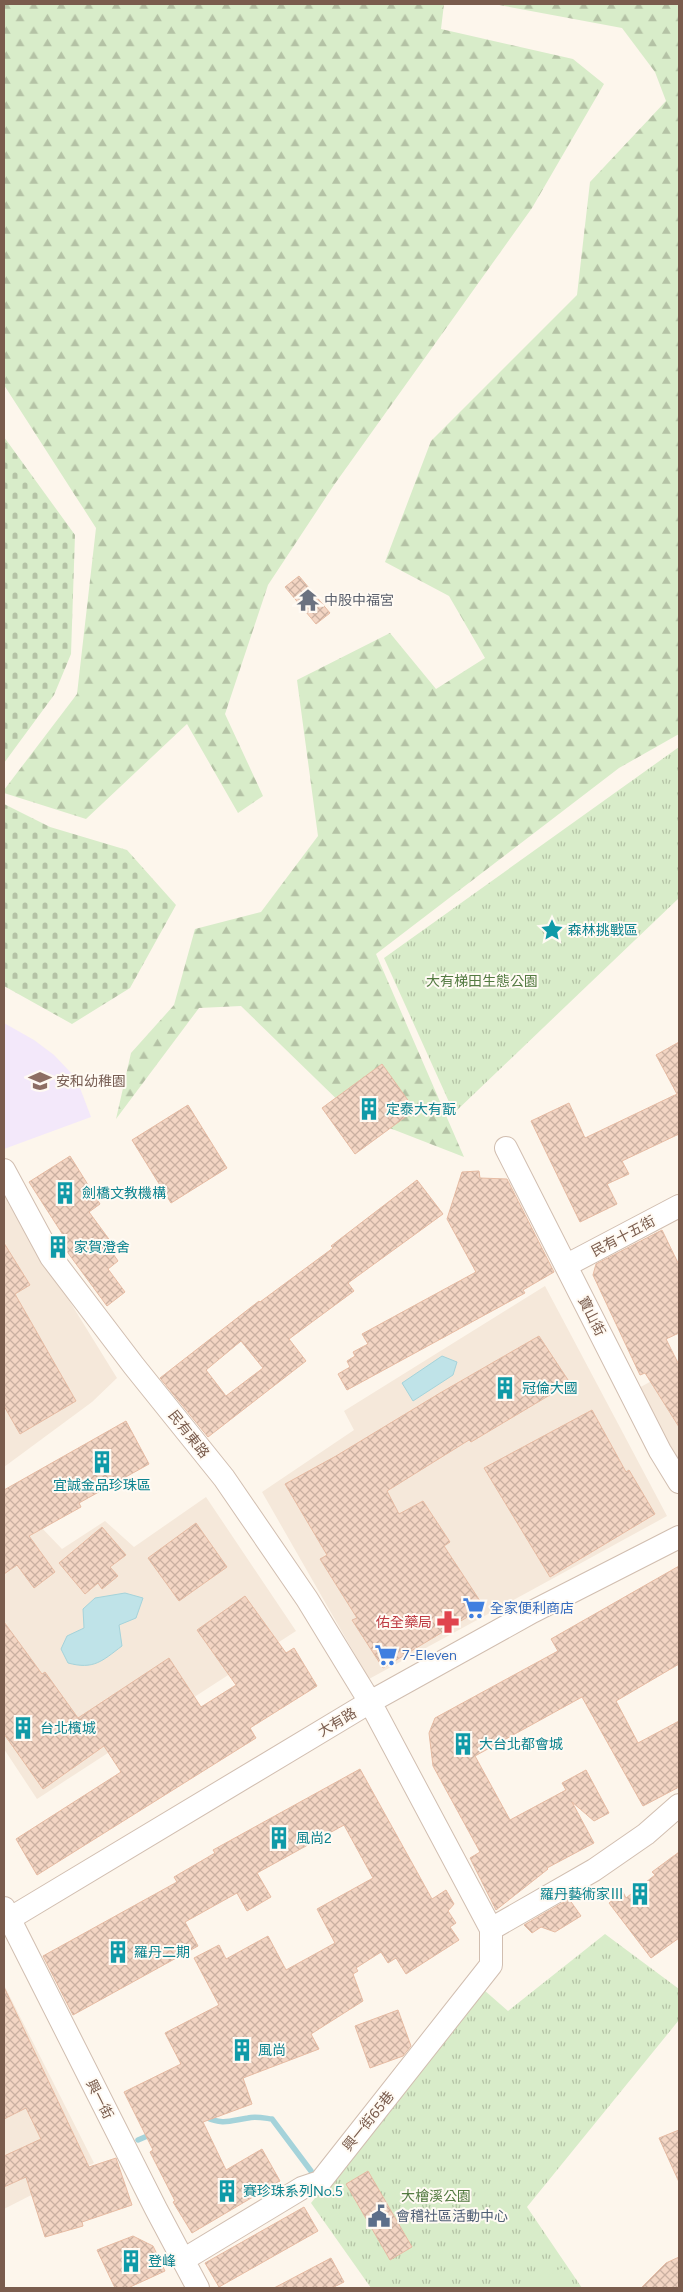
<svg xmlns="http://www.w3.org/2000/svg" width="683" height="2292" font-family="Figtree,'Noto Sans TC',sans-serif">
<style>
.residential{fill:#f5e8da}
.education{fill:#f3e8fa}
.forest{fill:url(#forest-firs)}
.cemetery{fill:url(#cemetery-stones)}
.park{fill:url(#park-tufts)}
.pitch{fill:#d8ecc9}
.water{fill:#bfe3e8;stroke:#a5d3da}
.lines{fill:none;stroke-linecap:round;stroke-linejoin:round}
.stream{stroke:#a5d3da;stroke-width:5.5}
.building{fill:url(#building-cross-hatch);stroke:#e6bba3;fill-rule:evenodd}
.street-casing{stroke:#d1beb0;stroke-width:24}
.street{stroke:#fff;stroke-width:22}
.labels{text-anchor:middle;stroke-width:4;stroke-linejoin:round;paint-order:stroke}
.worship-label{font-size:14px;fill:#5b616d;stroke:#fffaf3;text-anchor:start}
.culture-label{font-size:14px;fill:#0d838f;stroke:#fffaf3;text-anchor:start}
.park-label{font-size:14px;fill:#537a41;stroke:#fffaf3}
.education-label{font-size:14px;fill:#785e54;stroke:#fffaf3;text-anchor:start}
.street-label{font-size:14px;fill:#7a5c4d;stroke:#fffaf3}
.shop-label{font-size:14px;fill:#366cbe;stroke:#fffaf3;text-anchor:start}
.health-label{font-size:14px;fill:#be3a42;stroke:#fffaf3;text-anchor:end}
.service-label{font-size:14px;fill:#4e5e75;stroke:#fffaf3;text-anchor:start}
</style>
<defs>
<pattern id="forest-firs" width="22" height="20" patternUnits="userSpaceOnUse" patternTransform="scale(1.25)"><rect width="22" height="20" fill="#d8ecc9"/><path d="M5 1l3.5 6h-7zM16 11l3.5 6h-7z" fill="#b4c2a5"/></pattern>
<pattern id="cemetery-stones" width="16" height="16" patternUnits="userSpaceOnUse" patternTransform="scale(1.25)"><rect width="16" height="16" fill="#d8ecc9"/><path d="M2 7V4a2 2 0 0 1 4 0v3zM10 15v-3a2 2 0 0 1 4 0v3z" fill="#b4c2a5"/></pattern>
<pattern id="park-tufts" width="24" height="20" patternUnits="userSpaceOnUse" patternTransform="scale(1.25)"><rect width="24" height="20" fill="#d8ecc9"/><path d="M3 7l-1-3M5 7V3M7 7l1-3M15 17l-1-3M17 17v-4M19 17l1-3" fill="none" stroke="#b4c2a5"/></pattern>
<pattern id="building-cross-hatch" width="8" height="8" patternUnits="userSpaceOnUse" patternTransform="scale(1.25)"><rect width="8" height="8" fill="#f3d5c3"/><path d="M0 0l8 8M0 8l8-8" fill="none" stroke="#cab0a1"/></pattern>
</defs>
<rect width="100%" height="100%" fill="#fdf6ec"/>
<path class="residential" d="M4,1195L117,1378L92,1402L4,1467Z
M545,1286L667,1516L369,1679L262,1492L354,1430L344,1411Z
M679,1366V1470L637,1389Z
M206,1497L296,1631L37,1799L4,1749V1531L38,1524L62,1549L105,1521L134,1547Z
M4,1985L94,2163L4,2209Z"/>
<path class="education" d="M4,1023L34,1040L54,1055L72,1074L80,1088L91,1117L4,1149Z"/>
<path class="forest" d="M4,4H444L441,29L573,59L604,84L532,208L334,485L268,585L225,714L263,796L238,813L187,724L86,819L4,793V790L77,694L96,528L4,385Z
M494,4H679V734L619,768L376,954L464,1157L351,1113L241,1006L199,1008L116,1119L131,1053L174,1005L195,929L261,912L318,836L297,680L390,633L436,689L485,658L449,596L385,562L431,441L577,295L590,182L666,101L655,72L622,28Z"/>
<path class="cemetery" d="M4,437L75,535L71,654L54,695L4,763Z
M4,804L50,827L127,850L176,905L130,988L72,1024L4,986Z"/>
<path class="park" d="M679,747V898L454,1113L384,958Z
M605,1934L679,1989V2020L527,2207L582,2288H371L311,2203L484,1990L508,2011Z"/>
<path class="pitch" d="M563,2267L576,2288H526Z"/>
<path class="water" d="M442,1356L457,1362L453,1375L413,1401L402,1383Z
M125,1593L143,1598L136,1618L119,1625L122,1646C102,1661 94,1670 68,1663L61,1649L67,1636L84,1628L83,1609L95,1598Z"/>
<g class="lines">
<path class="stream" d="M205,2117C223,2125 229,2121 248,2118C255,2116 264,2118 272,2119L311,2171
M138,2140L152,2134"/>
</g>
<path class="building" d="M299,576L330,613L316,624L285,587Z
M679,1042V1134L622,1161L629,1174L607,1184L617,1204L580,1222L531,1121L569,1103L585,1138L677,1094L656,1055Z
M382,1064L415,1110L355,1154L322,1108Z
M188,1105L227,1168L171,1203L132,1140Z
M70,1156L100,1204L89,1212L111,1242L107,1245L118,1261L108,1269L125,1292L107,1306L60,1242L65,1238L29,1182Z
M479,1171L480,1178L507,1179L554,1272L523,1290L525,1293L347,1390L338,1374L350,1367L347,1361L355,1356L353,1352L368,1344L362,1334L476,1272L447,1219L462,1172Z
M417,1180L443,1214L348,1283L354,1291L289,1339L306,1361L208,1437L160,1378L259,1301L260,1302L333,1248L331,1246ZM241,1341L263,1368L226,1396L206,1370Z
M662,1230L679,1265V1333L666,1339L679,1365V1427L645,1373L640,1375L593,1275L596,1264Z
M4,1243L30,1285L15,1294L76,1401L20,1434L4,1406Z
M539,1336L570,1383L471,1442L469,1440L387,1491L399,1514L423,1501L450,1542L444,1546L484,1607L383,1668L352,1620L357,1618L320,1559L327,1555L285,1484L336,1456L440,1393Z
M592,1410L626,1472L629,1470L655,1514L550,1577L484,1468Z
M126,1421L149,1464L79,1503L81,1507L29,1536L55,1572L34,1588L17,1565L4,1574V1490Z
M196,1523L227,1567L179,1601L148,1558Z
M102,1527L126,1555L110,1567L118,1576L102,1589L98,1583L85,1594L59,1563Z
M679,1566V1664L616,1701L638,1743L679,1721V1787L643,1806L582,1697L475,1756L510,1820L566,1790L562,1783L586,1770L609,1813L594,1821L572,1802L594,1843L547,1868L548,1869L496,1910L470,1858L480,1852L433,1766L429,1733L435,1718L558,1651L551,1639Z
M245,1596L286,1653L294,1648L317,1686L250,1728L256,1738L37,1875L16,1839L121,1772L104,1746L43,1789L4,1734V1622L42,1674L45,1672L78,1718L169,1658L201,1707L236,1685L197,1630Z
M360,1769L432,1899L446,1890L454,1904L448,1911L456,1923L450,1927L459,1940L406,1974L396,1958L388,1963L381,1952L356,1968L358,1971L353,1974L363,2001L311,2034L319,2049L243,2078L252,2104L203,2122L226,2170L262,2149L280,2181L192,2233L173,2202L175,2201L150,2152L153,2150L124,2092L181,2064L165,2033L219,2005L194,1958L219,1945L226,1959L268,1936L286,1970L335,1943L317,1909L373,1878L344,1825L257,1873L271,1897L247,1911L237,1893L185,1922L198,1946L73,2015L43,1956L177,1882L174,1877L215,1853L213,1850Z
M679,1852V1938L651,1958L609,1903L623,1892L626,1898L655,1875L652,1872Z
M569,1899L581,1916L555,1932L541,1927L532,1933L524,1925Z
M4,1987L89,2167L116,2158L132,2205L82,2222L83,2226L45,2237L26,2177L4,2187V2156L41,2139L26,2108L4,2119Z
M398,2010L411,2046L403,2056L370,2068L355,2026Z
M679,2130V2182L659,2138Z
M368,2171L412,2247L390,2260L346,2184Z
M304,2207L318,2231L219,2287L205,2263Z
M133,2236L153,2246L165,2271L128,2288H115L97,2250Z
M679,2257V2288H641L666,2263Z
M331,2258L344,2282L332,2288H274Z"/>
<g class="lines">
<defs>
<path id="street" d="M506,1148L660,1451L679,1482
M4,1170L51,1257L134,1366L224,1478L307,1599L370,1702L491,1929V1965L320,2182L302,2188L183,2260
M567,1265L679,1206
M4,1908L156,2209L198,2288
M4,1922L370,1702L532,1612L679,1537
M491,1929L594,1870L646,1834L679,1805"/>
</defs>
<use href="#street" class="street-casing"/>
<use href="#street" class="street"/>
</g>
<defs>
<symbol id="temple-bare" viewBox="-9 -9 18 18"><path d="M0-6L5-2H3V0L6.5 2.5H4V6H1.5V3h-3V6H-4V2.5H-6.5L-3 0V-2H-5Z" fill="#6b7280" stroke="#fffaf3" stroke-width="2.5" paint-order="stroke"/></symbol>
<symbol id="sight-bare" viewBox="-9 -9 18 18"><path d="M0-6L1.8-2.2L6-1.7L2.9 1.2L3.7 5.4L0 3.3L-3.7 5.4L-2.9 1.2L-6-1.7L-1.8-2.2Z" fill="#0f9aa8" stroke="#fffaf3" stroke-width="2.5" paint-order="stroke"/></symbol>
<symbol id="school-bare" viewBox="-9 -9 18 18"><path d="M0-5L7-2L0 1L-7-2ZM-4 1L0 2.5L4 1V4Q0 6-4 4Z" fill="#8d6e63" stroke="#fffaf3" stroke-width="2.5" paint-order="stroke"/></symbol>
<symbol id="building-bare" viewBox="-9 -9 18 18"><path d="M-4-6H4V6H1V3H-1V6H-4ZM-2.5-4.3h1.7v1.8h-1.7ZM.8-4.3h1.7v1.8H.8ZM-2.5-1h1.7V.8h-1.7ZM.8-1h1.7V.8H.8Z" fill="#0f9aa8" stroke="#fffaf3" stroke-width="2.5" paint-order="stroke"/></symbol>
<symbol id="supermarket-bare" viewBox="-9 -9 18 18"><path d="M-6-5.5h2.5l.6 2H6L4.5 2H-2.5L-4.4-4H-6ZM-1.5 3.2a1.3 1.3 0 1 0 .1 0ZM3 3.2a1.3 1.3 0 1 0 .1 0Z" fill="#3f7fe0" stroke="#fffaf3" stroke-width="2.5" paint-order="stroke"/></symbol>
<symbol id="pharmacy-bare" viewBox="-9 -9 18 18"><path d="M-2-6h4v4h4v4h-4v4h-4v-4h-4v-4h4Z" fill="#e0444e" stroke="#fffaf3" stroke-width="2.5" paint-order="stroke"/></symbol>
<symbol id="civic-bare" viewBox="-9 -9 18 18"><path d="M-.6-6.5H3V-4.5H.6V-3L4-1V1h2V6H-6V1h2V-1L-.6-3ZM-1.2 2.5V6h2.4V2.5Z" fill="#5c6f8a" stroke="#fffaf3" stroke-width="2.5" paint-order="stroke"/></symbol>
</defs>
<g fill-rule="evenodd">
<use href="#temple-bare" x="292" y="584" width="32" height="32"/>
<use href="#sight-bare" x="536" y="914" width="32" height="32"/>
<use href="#school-bare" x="24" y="1065" width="32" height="32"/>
<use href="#building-bare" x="353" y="1093" width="32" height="32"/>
<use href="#building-bare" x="49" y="1177" width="32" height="32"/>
<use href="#building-bare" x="42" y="1231" width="32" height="32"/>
<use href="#building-bare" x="489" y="1372" width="32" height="32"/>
<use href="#building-bare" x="86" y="1446" width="32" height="32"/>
<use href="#supermarket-bare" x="458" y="1592" width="32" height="32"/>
<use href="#pharmacy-bare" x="432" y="1606" width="32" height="32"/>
<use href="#supermarket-bare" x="370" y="1639" width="32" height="32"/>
<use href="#building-bare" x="7" y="1712" width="32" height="32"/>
<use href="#building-bare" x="447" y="1728" width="32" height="32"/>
<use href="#building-bare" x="263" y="1822" width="32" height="32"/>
<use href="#building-bare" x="624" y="1878" width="32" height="32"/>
<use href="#building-bare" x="102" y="1936" width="32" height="32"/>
<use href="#building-bare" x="226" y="2034" width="32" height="32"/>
<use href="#building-bare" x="211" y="2175" width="32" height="32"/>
<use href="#civic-bare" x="363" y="2200" width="32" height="32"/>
<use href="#building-bare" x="115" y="2245" width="32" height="32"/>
</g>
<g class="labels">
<g class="worship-label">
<text x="324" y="605">中股中福宮</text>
</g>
<g class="culture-label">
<text x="568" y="935">森林挑戰區</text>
<text x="386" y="1114">定泰大有翫</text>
<text x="82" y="1198">劍橋文教機構</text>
<text x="74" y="1252">家賀澄舍</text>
<text x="522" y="1393">冠倫大國</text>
<text x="102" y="1490" text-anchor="middle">宜誠金品珍珠區</text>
<text x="40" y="1733">台北檳城</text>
<text x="479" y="1749">大台北都會城</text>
<text x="296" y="1843">風尚2</text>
<text x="624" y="1899" text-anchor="end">羅丹藝術家Ⅲ</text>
<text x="134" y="1957">羅丹二期</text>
<text x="258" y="2055">風尚</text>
<text x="243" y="2196">賽珍珠系列No.5</text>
<text x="148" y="2266">登峰</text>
</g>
<g class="park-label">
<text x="482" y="986">大有梯田生態公園</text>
<text x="436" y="2201">大檜溪公園</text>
</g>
<g class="education-label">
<text x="56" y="1086">安和幼稚園</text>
</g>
<g class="street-label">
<text transform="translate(623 1236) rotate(-28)" y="5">民有十五街</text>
<text transform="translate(592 1316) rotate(63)" y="5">寶山街</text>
<text transform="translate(189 1434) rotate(52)" y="5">民有東路</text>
<text transform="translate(337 1722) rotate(-31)" y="5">大有路</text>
<text transform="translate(100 2099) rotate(63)" y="5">興一街</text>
<text transform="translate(368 2121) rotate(-51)" y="5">興一街65巷</text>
</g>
<g class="shop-label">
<text x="490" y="1613">全家便利商店</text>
<text x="402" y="1660">7-Eleven</text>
</g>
<g class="health-label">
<text x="432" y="1627">佑全藥局</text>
</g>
<g class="service-label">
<text x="396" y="2221">會稽社區活動中心</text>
</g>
</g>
<rect width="683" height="2292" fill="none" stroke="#7a5c4d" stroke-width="10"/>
</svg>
